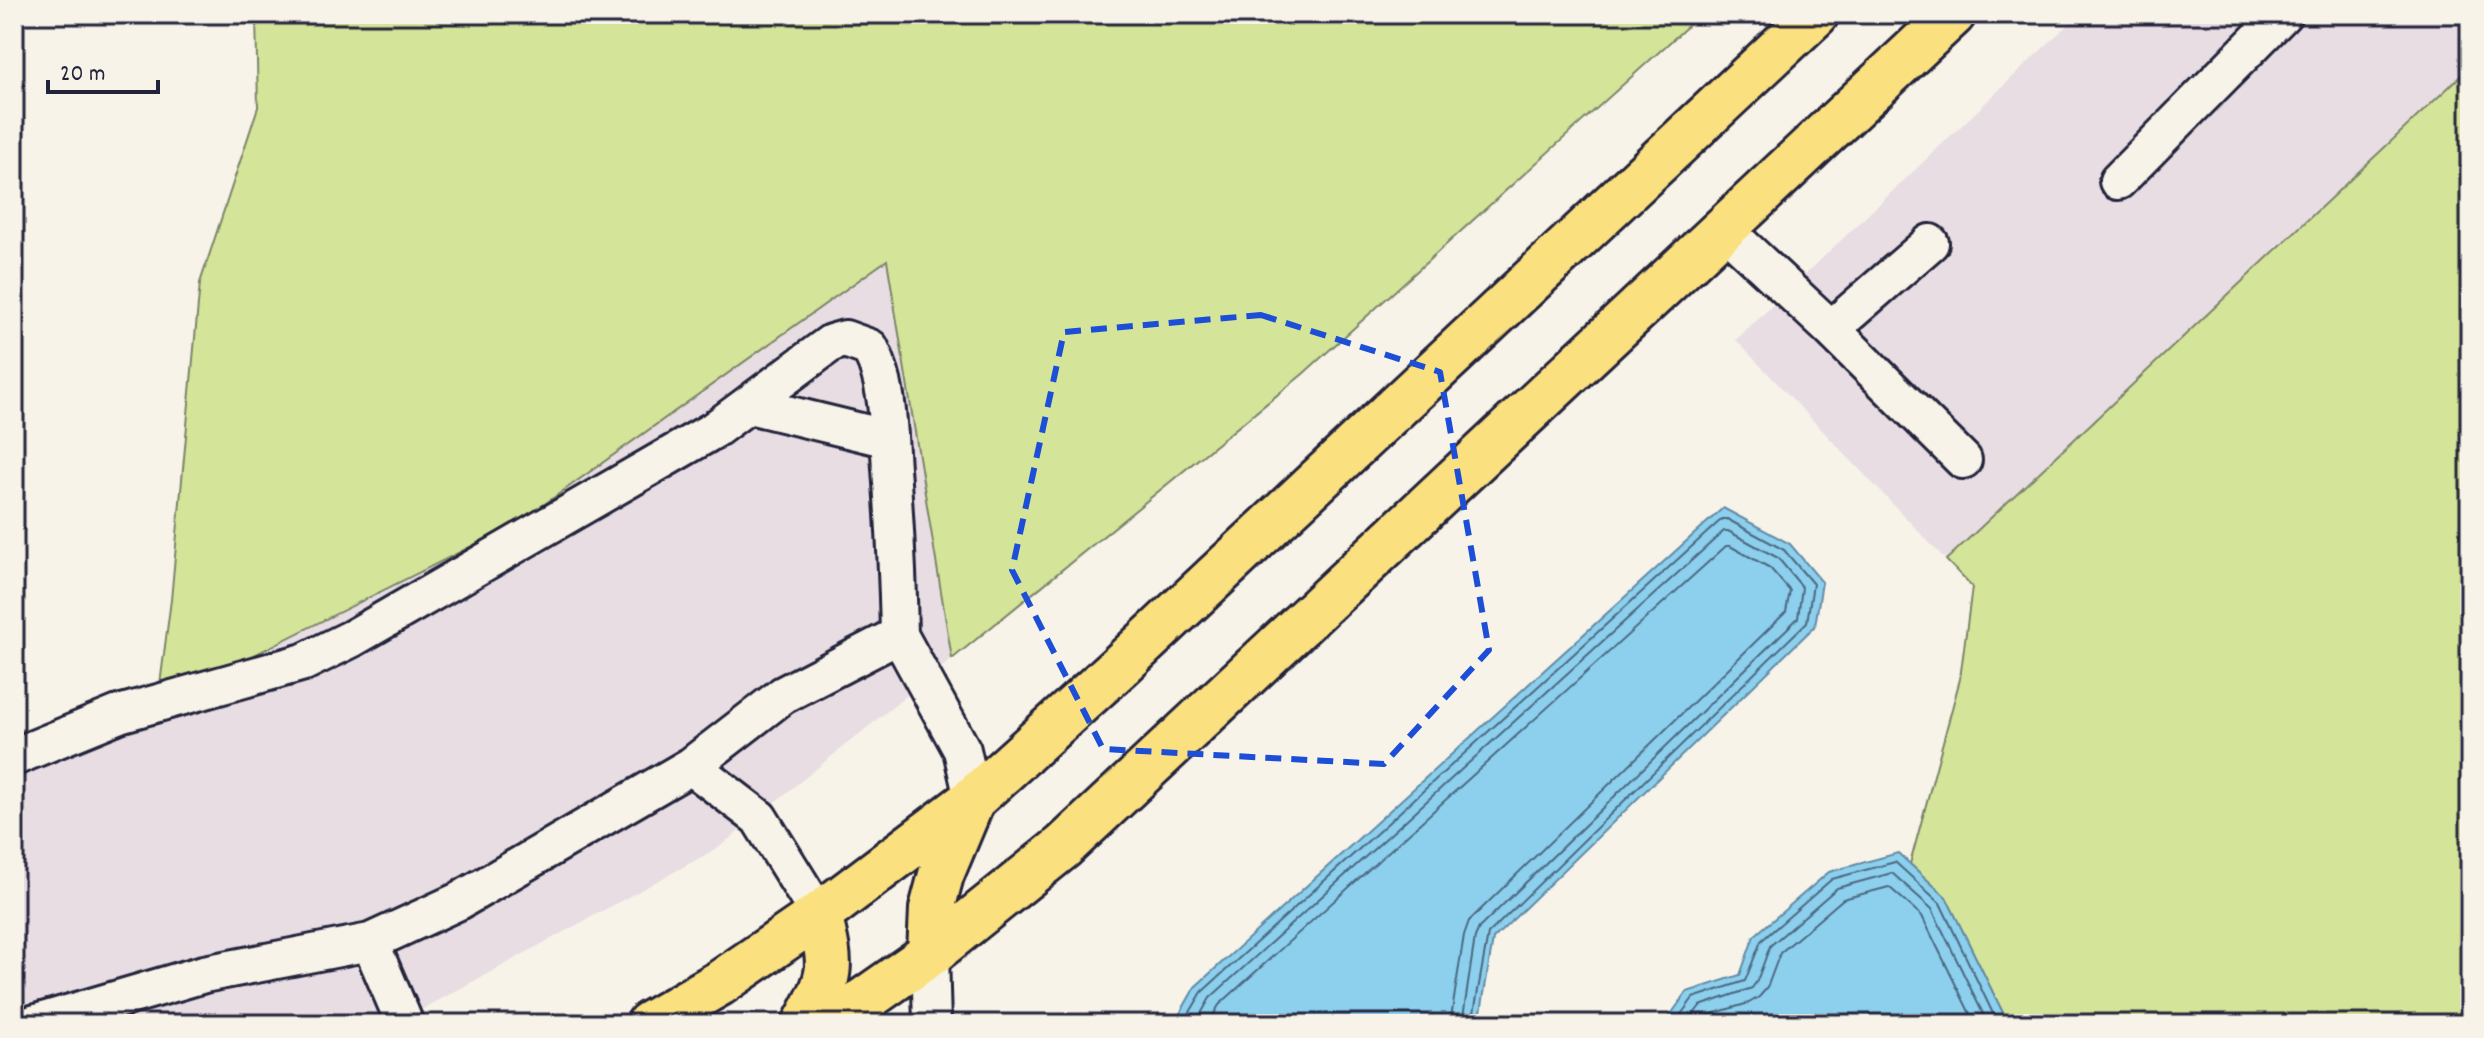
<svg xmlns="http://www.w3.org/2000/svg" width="2484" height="1038" font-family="Dekko,sans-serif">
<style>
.built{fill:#e7dde3}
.green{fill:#d4e599;stroke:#7b846a;stroke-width:2}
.water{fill:#8cd0ed;stroke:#628aa6;stroke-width:2}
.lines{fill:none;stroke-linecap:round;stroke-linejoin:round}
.shore{stroke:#4c6882;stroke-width:2}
.minor-casing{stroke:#22223b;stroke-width:42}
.major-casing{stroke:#22223b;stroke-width:50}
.minor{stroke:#f7f3e8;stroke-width:36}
.major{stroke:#fbe080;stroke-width:44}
.marked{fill:none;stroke:#1d4ed8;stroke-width:6;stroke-dasharray:16 10;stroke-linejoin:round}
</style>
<rect width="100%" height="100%" fill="#f7f3e8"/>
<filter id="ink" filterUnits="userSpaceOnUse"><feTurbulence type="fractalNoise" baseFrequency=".0125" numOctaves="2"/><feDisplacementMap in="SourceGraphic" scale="16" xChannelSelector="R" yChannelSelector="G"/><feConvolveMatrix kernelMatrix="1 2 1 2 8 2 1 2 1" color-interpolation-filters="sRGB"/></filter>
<g filter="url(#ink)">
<path class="built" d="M2079,14H2470V67L1946,560L1736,340Z
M887,259L952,659L718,848L395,1024H14V735L214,675L518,523Z"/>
<path class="green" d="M256,14H1701L1303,374L952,659L887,260L518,523L214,675L159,692L171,600L200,283L258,107Z
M2470,67V1024H2006V1019L1946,897L1910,864L1960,679L1972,587L1946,560Z"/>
<path class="water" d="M1723,508L1790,544L1822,582L1815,626L1493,939L1479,1024H1174L1195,987Z
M1898,853L1946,897L2006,1019V1024H1664L1687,992L1740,975L1754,936L1829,872Z"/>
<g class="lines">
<path class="shore" d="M1183,1024L1202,992L1722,519H1727L1784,550L1813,584L1807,622L1488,934L1472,1024
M1195,1024L1210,998L1724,531H1728L1778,558L1802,587L1798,618L1479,928L1475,937L1462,1024
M1208,1024L1219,1005L1726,546H1730L1770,568L1790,591L1786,612L1469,921L1464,935L1450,1024
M1674,1024L1693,998L1745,981L1761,941L1832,879L1895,862L1940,903L1998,1024
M1686,1024L1700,1006L1752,988L1757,981L1770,946L1837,888L1892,873L1932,909L1988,1024
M1701,1024L1708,1015L1749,1003L1759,997L1767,988L1780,953L1843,899L1889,887L1922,916L1975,1024"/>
<defs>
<path id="minor" d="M2118,181L2283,14
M1724,229L1831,329L1963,460
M1831,329L1930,243
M749,405L889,439
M14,757L119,714L304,662L353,638L714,430L831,343L845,339L870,348C889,384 888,428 891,468C895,524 898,579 899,635
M691,766L759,818L819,915
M370,942L405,1024
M930,954L932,1024
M33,1024L204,974L370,942L459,901L691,766L783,695L899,635L962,750L973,799"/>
<path id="major" d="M930,954L932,909L941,875L972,801
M649,1024L720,983L819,915L973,799L1121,665L1816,14
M805,1024C832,975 833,969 819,915
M830,1024L930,954L1063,847L1953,14"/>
</defs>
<use href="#minor" class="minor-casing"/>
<use href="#major" class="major-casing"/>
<use href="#minor" class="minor"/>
<use href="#major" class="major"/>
</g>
</g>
<path class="marked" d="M1261,315L1440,372L1489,650L1384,764L1103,749L1012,570L1064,332Z"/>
<rect width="2484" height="1038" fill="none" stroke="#f7f3e8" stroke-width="48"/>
<rect x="24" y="24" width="2436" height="990" fill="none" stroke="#22223b" stroke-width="3" filter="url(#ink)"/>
<path d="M48 80v12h110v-12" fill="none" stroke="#22223b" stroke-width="4"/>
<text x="60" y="80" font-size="24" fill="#22223b" stroke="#f7f3e8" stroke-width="6" paint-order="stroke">20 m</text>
</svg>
